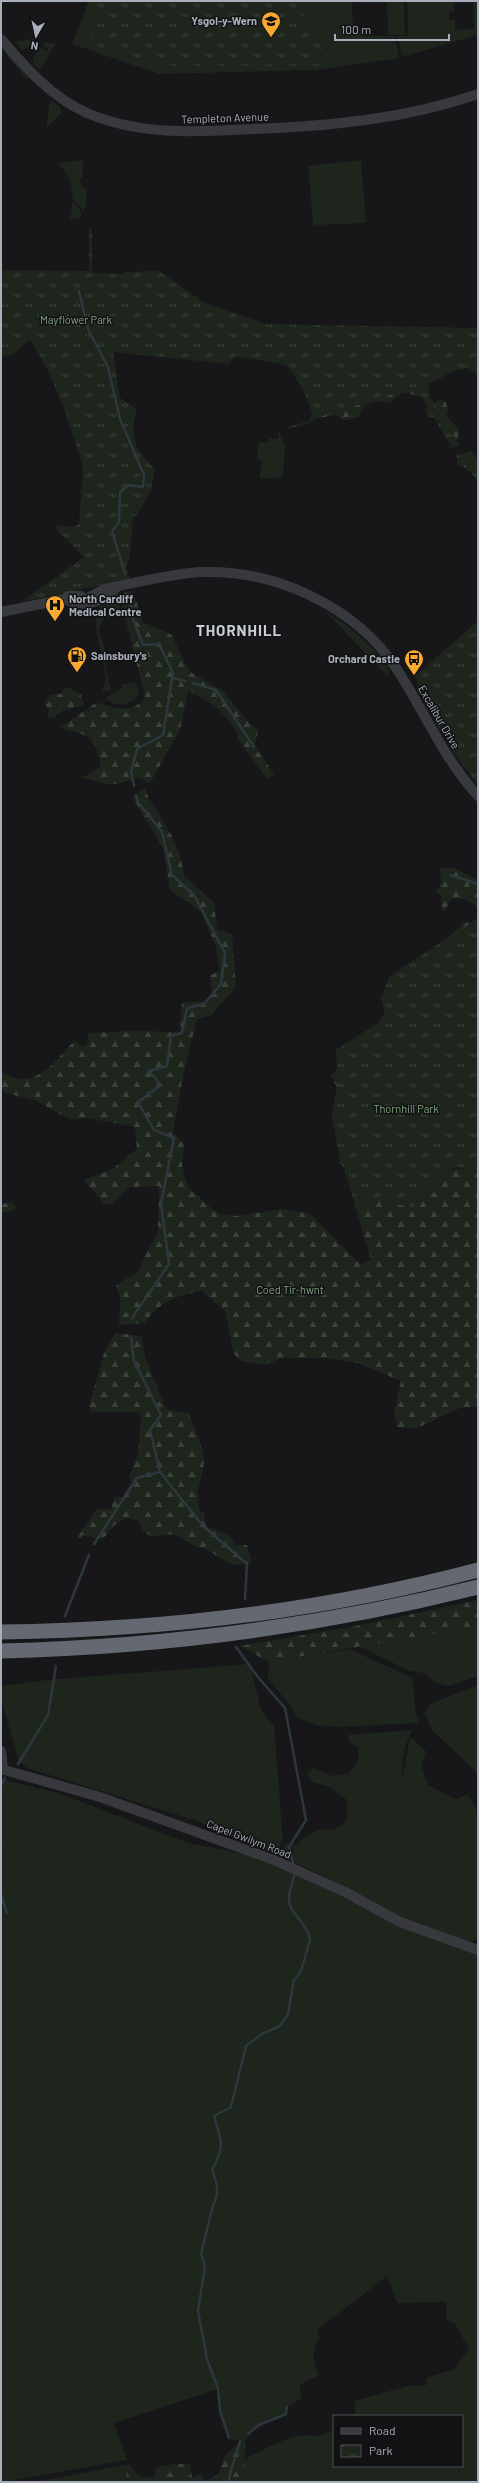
<svg xmlns="http://www.w3.org/2000/svg" width="479" height="2483" font-family="Barlow,sans-serif">
<style>
.grass{fill:#1d251d}
.forest{fill:url(#forest-firs)}
.park{fill:url(#park-tufts)}
.lines{fill:none;stroke-linecap:round;stroke-linejoin:round}
.stream{stroke:#2c373e;stroke-width:2.5}
.minor{stroke:#38393e;stroke-width:10}
.highway{stroke:#646870;stroke-width:15}
.labels{text-anchor:middle;stroke-width:3;stroke-linejoin:round;paint-order:stroke}
.poi-label{font-size:11px;font-weight:bold;fill:#a9afba;stroke:#121214;text-anchor:end}
.street-label{font-size:11px;fill:#a9afba;stroke:#121214}
.park-label{font-size:11px;fill:#7fa57f;stroke:#121214}
.district-label{font-size:15px;font-weight:bold;letter-spacing:1px;fill:#caced5;stroke:#121214}
</style>
<defs>
<pattern id="forest-firs" width="22" height="20" patternUnits="userSpaceOnUse"><rect width="22" height="20" fill="#1d251d"/><path d="M5 1l3.5 6h-7zM16 11l3.5 6h-7z" fill="#3b423c"/></pattern>
<pattern id="park-tufts" width="24" height="20" patternUnits="userSpaceOnUse"><rect width="24" height="20" fill="#1d251d"/><path d="M3 7l-1-3M5 7V3M7 7l1-3M15 17l-1-3M17 17v-4M19 17l1-3" fill="none" stroke="#3b423c"/></pattern>
</defs>
<rect width="100%" height="100%" fill="#171719"/>
<path class="grass" d="M89,1H352L353,28H371L372,36H395L399,58L316,70L159,74L72,44Z
M387,1H404L405,35H388Z
M407,1L454,2V11L449,12V20H455V30L474,28L473,1H478V35L402,57L397,36H408Z
M36,38L28,48L21,50L15,42Z
M45,42L56,44L39,70L33,63V58L41,48L47,51L48,49L43,46Z
M8,53L28,77L27,79L6,55Z
M50,100L60,106L62,113L46,128Z
M83,160L82,178L79,180L84,189H87L86,206L83,211L73,199L70,179L58,163Z
M361,160L366,223L316,225L313,224L308,166Z
M73,201L82,213L81,218L70,219Z
M279,429L285,447L283,477L259,479L262,460L257,459L259,442L268,443L269,438L278,439Z
M119,594L120,614L123,615L104,618L99,630L106,655L102,656C96,634 87,601 119,594Z
M325,611C350,626 372,645 389,669V678Z
M104,659L111,690L102,692L106,678L103,660Z
M135,682L139,693L135,700C125,705 114,707 105,698L122,688V684Z
M478,1623V1676L449,1686L436,1683L423,1673L410,1671L358,1646Z
M349,1649L413,1678L415,1709L419,1723L340,1727L316,1725L298,1718L285,1699L268,1679L269,1662Z
M250,1664L261,1710L274,1726L283,1840L276,1855L197,1821L27,1768L18,1759L1,1698V1686L47,1680Z
M478,1685V1773H477L432,1730L424,1713L430,1704Z
M412,1730C404,1746 401,1763 402,1781L410,1737L426,1751L421,1766L428,1785L456,1799L468,1794L478,1812L475,1814L478,1818V1939L468,1944L405,1920L329,1879L279,1855L286,1843L296,1845L306,1836L320,1829L334,1830L347,1821V1800L329,1787L312,1782L307,1774L314,1768L332,1776L348,1774L358,1761L359,1748L349,1742L348,1735Z
M1,1779L58,1793L188,1843L255,1856L478,1954V2482H244L246,2458C262,2452 298,2428 314,2437L334,2430V2466H462V2416H356L354,2401L408,2386L427,2385L426,2378L454,2369L469,2349L456,2325L446,2319V2302L397,2303L387,2276L317,2330L319,2338C312,2352 312,2361 319,2375L301,2384L299,2390L303,2398L287,2407L286,2414C270,2421 250,2424 245,2442L229,2438L220,2411L218,2389L114,2423L127,2460L1,2482Z
M125,2465L128,2482H34Z"/>
<path class="forest" d="M470,365L467,368L454,371L436,380L430,384L424,396C409,398 407,384 390,403C378,400 362,400 359,417L344,420L335,415L313,419L336,392Z
M440,400L446,402L448,411L446,415L459,430L458,441L451,440L436,416L428,418L425,408Z
M472,451L478,462V476L457,464V455Z
M133,591L143,622L172,635L184,662L192,673L223,691L251,725L258,729L255,745L274,775L267,779L237,738L239,735C222,710 216,704 188,691L180,730L150,783L139,778L111,785L82,778L101,766C95,734 89,736 60,728L94,704L101,703C114,709 137,714 145,696L119,594Z
M68,687L81,695L84,705L62,711L53,718H49L47,716L49,710L44,703L51,695L61,694L65,688Z
M145,788C149,801 156,809 163,821C174,838 182,856 184,876L214,902L217,929L232,934L236,987L211,1015L197,1019L183,1076L173,1132L184,1144L182,1166L188,1187L212,1209L220,1214L236,1216L282,1209L310,1214L360,1264L371,1260L344,1168L340,1163L332,1114L337,1087L331,1076L338,1067L336,1050L378,1023L385,1012L381,998L390,976L454,933L464,922L472,923L420,1201C439,1167 441,1166 478,1171V1407H462L417,1428L397,1427L394,1412L401,1381L358,1363L324,1358H283L263,1365L241,1361L234,1354L225,1311L202,1291C178,1295 158,1302 145,1323L119,1325L120,1298L116,1285L139,1271L146,1254L158,1233L159,1186L129,1187L111,1205L104,1204L84,1180L111,1170L137,1149L135,1127L87,1118L72,1120L34,1100L6,1093L1,1089V1075L4,1073C35,1092 55,1061 75,1040L83,1047L89,1042L87,1033L135,1031L180,1032L182,1002H203L212,993L210,975L220,971L216,947L200,911L170,890L163,848L132,797Z
M440,868H454L478,880V908C469,900 461,896 450,900L445,911L442,910L441,896L436,892L441,883Z
M12,1202L16,1207L14,1211L1,1213V1204Z
M115,1333L141,1336L145,1357L166,1409L189,1413C192,1424 206,1453 204,1463C201,1485 194,1487 200,1512H204L206,1526L229,1535L235,1545H247L252,1563L232,1565L202,1547L197,1548L176,1534L151,1536L143,1531L139,1521L127,1518L114,1525L102,1540L82,1535L80,1539L78,1536L97,1509H111L114,1497H123L131,1483L130,1475L138,1454L141,1416L137,1412H92L89,1406L104,1353Z
M478,1600V1626L269,1662L239,1646L361,1625Z
M240,2441L245,2442C245,2455 246,2468 244,2482H128L125,2465H130C137,2477 142,2478 154,2477L156,2468L173,2464H190L192,2478L201,2473L205,2481L218,2475L224,2457Z"/>
<path class="park" d="M99,1H296L330,61L316,66H157L100,50C83,37 95,17 99,1Z
M89,229H92V271L95,273L122,274L124,272L159,271L205,303L266,324L478,328V374L469,371L467,366C452,370 437,372 428,385L429,395L459,445L452,448L416,387L313,419V422L289,429L288,427L309,421L312,415C308,396 298,380 286,365L235,356L229,364L113,352L120,398L137,409C132,421 132,443 141,454C145,460 151,464 155,470L151,489L141,509L133,518L129,562L126,566L130,579L21,602L84,557L55,528L56,525L74,527L79,524L83,472L82,463C69,422 55,377 30,340L12,355L4,357L1,353V270L89,271Z
M465,454L478,472V482L459,457Z
M478,621V785L453,752L424,703L415,676Z
M478,918V1171L455,1167L440,1172L413,1207C390,1208 381,1182 357,1211L344,1168L340,1163L332,1114L338,1083L336,1050L378,1023L385,1012L381,998L390,976Z"/>
<g class="lines">
<path class="stream" d="M79,291L88,329L108,367L120,419L144,475L143,487L129,485L120,492L119,522L112,531L125,574
M129,596L133,619L143,645L159,644L173,673L163,735L137,749L131,772L134,786
M172,678L185,681
M193,683L216,690L254,747
M450,875L478,884
M132,1318L169,1264L161,1203L174,1138L154,1130L138,1102L161,1085L149,1071L167,1066L171,1036L182,1033L187,1008L204,1004L221,984L225,953L194,895L172,875L162,832L138,802L136,795
M131,1338L134,1361L161,1415L150,1430L160,1472L203,1526L247,1564L245,1599
M94,1544L137,1478L160,1472
M65,1616L89,1555
M236,1647L257,1676L285,1708L306,1820L289,1847L293,1863
M18,1764L48,1715L56,1666
M1,1786L5,1778
M1,1842V1843
M1,1895L7,1913
M248,2434L259,2425L286,2414L287,2407
M229,2438L220,2411L218,2389L207,2359L198,2311L205,2266L201,2254L213,2205C220,2192 217,2183 212,2170C226,2145 221,2141 214,2116L231,2107L246,2046L262,2034L280,2026L288,2014L294,1980L301,1971L310,1940C309,1924 288,1914 289,1898C289,1890 293,1881 295,1873
M229,2482C228,2475 238,2451 240,2441"/>
<path class="minor" d="M1,39C26,68 51,97 87,113C141,136 197,132 254,129C330,126 406,119 478,94
M65,599C82,609 102,602 115,589
M89,604L91,596L105,589C135,583 173,573 203,572C276,570 356,607 396,668C424,710 443,758 478,796
M1,612L65,599L68,596H81L89,604
M1,1751L3,1769
M1,1769L100,1797L274,1860L345,1892L400,1922L478,1950"/>
<path class="highway" d="M1,1632C161,1630 323,1611 478,1570
M1,1651C163,1647 321,1626 478,1587"/>
</g>
<defs>
<symbol id="school-pin" viewBox="-11 -11 22 30"><path d="M0 17L-7.5 6A9.5 9.5 0 1 1 7.5 6Z" fill="#f9a92f" stroke="#121214"/><path d="M0-5L7-2L0 1L-7-2ZM-4 1L0 2.5L4 1V4Q0 6-4 4Z" fill="#111"/></symbol>
<symbol id="hospital-pin" viewBox="-11 -11 22 30"><path d="M0 17L-7.5 6A9.5 9.5 0 1 1 7.5 6Z" fill="#f9a92f" stroke="#121214"/><path d="M-5-5h3v3.5h4V-5h3V5h-3V1.5h-4V5h-3Z" fill="#111"/></symbol>
<symbol id="fuel-pin" viewBox="-11 -11 22 30"><path d="M0 17L-7.5 6A9.5 9.5 0 1 1 7.5 6Z" fill="#f9a92f" stroke="#121214"/><path d="M-5.5-6h7V0h2V4h1.3V-2.5L3-4.5l.8-.8L6-3V5H2.5V1h-1V6h-7ZM-4.2-4.7v3.2H.2V-4.7Z" fill="#111"/></symbol>
<symbol id="bus-pin" viewBox="-11 -11 22 30"><path d="M0 17L-7.5 6A9.5 9.5 0 1 1 7.5 6Z" fill="#f9a92f" stroke="#121214"/><path d="M-5-6H5V4H4V6H2V4H-2V6H-4V4H-5ZM-3.5-4V0h7V-4ZM-3.5 1.2v1.5H-2V1.2ZM2 1.2v1.5H3.5V1.2Z" fill="#111"/></symbol>
</defs>
<g fill-rule="evenodd">
<use href="#school-pin" x="260" y="10" width="22" height="30"/>
<use href="#hospital-pin" x="44" y="594" width="22" height="30"/>
<use href="#fuel-pin" x="66" y="645" width="22" height="30"/>
<use href="#bus-pin" x="403" y="648" width="22" height="30"/>
</g>
<g class="labels">
<g class="poi-label">
<text x="257" y="25">Ysgol-y-Wern</text>
<text x="69" y="603" text-anchor="start">North Cardiff<tspan x="69" dy="13">Medical Centre</tspan></text>
<text x="91" y="660" text-anchor="start">Sainsbury's</text>
<text x="400" y="663">Orchard Castle</text>
</g>
<g class="street-label">
<text transform="translate(225 118) rotate(-2)" y="4">Templeton Avenue</text>
<text transform="translate(439 717) rotate(60)" y="4">Excalibur Drive</text>
<text transform="translate(249 1839) rotate(21)" y="4">Capel Gwilym Road</text>
</g>
<g class="park-label">
<text x="76" y="324">Mayflower Park</text>
<text x="406" y="1113">Thornhill Park</text>
<text x="290" y="1294">Coed Tir-hwnt</text>
</g>
<g class="district-label">
<text x="239" y="636">THORNHILL</text>
</g>
</g>
<rect width="479" height="2483" fill="none" stroke="#a9afba" stroke-width="4"/>
<rect x="333" y="2415" width="130" height="52" fill="#121214" stroke="#4e5156"/>
<rect x="341" y="2428" width="20" height="6" fill="#38393e" stroke="#4e5156"/>
<text x="369" y="2435" font-size="12" fill="#a9afba">Road</text>
<rect x="341" y="2445" width="20" height="12" fill="url(#park-tufts)" stroke="#4e5156"/>
<text x="369" y="2455" font-size="12" fill="#a9afba">Park</text>
<g transform="translate(36 36) rotate(189)" stroke="#121214" stroke-width="3" paint-order="stroke">
<path d="M0-3L7 15L0 10L-7 15Z" fill="#a9afba"/>
<text y="-6" font-size="11" font-weight="bold" text-anchor="middle" fill="#a9afba">N</text>
</g>
<path d="M335 34v6h114v-6" fill="none" stroke="#a9afba" stroke-width="2"/>
<text x="341" y="34" font-size="12" fill="#a9afba" stroke="#121214" stroke-width="3" paint-order="stroke">100 m</text>
</svg>
